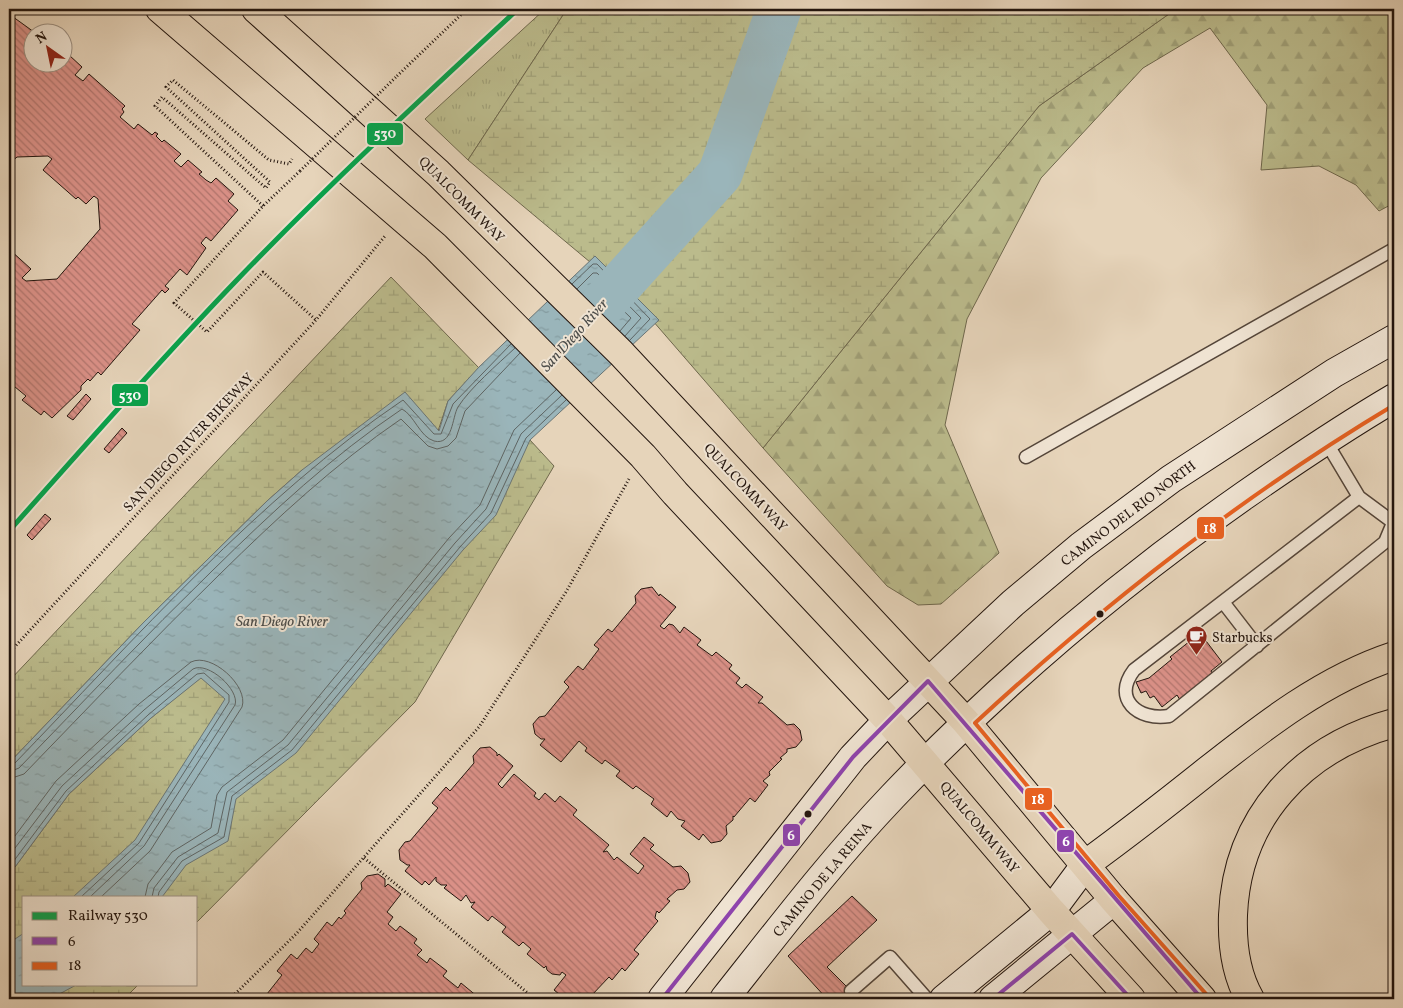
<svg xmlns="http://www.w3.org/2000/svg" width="1403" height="1008" font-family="Vollkorn,serif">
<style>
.grass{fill:url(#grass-tufts);stroke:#6f684d}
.forest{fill:url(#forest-firs);stroke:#6f684d}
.wetland{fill:url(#wetland-marsh);stroke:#6f684d}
.water{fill:url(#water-ripples);stroke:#6a7575}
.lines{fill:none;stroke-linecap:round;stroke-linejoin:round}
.shore{stroke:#5e6564;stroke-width:1}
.river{stroke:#9ab5ba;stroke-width:45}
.building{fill:url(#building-back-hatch);stroke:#23150e}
.lane-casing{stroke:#544539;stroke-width:15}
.secondary-casing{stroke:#23150e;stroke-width:30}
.primary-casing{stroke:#23150e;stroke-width:30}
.highway-casing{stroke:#23150e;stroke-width:30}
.path{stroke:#23150e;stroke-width:3;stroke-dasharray:1 2.5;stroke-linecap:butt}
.lane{stroke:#efe3d2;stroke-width:12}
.secondary{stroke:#efe3d2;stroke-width:28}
.primary{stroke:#e6d4ba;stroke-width:28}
.highway{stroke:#e6d4ba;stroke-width:28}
.path-bridge{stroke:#23150e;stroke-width:3;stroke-dasharray:1 2.5;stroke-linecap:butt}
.bus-1-casing{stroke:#efe3d2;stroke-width:8}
.bus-2-casing{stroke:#efe3d2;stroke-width:8}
.bus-1{stroke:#8e44ad;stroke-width:4}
.bus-2{stroke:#e86121;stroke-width:4}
.rail-1-casing{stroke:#efe3d2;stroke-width:9}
.rail-1{stroke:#06a34c;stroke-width:5}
.bus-dot{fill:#23150e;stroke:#efe3d2;stroke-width:2}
.labels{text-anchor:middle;stroke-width:4;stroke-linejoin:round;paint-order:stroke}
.street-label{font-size:14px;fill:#23150e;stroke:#efe3d2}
.poi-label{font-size:14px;fill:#23150e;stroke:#efe3d2;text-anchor:start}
.water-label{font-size:15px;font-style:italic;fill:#4d4d4a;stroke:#efe3d2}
.line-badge{stroke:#efe3d2;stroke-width:2}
.badge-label{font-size:14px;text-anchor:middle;font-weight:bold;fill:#fff}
</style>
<defs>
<pattern id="grass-tufts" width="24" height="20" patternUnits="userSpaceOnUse" patternTransform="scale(1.25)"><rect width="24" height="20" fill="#bbbb8c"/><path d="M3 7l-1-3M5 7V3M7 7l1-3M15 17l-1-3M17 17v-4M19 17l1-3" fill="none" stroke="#a0a078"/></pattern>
<pattern id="forest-firs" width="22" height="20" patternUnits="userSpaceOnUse" patternTransform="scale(1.25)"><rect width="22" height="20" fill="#bbbb8c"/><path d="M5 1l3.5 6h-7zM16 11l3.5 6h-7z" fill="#a0a078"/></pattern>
<pattern id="wetland-marsh" width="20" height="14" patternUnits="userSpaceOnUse" patternTransform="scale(1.25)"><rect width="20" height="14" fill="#bbbb8c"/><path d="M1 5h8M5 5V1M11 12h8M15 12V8" fill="none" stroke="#a0a078"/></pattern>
<pattern id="water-ripples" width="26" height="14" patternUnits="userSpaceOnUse" patternTransform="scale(1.25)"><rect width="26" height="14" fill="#9ab5ba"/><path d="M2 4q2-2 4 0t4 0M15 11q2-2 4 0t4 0" fill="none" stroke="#849b9f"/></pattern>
<pattern id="building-back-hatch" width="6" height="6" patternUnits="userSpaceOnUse" patternTransform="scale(1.25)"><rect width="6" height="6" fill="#db9188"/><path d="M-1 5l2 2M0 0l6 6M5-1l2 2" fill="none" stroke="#b1756e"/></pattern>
</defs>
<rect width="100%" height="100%" fill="#e6d4ba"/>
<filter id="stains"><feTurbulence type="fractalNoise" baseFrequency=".004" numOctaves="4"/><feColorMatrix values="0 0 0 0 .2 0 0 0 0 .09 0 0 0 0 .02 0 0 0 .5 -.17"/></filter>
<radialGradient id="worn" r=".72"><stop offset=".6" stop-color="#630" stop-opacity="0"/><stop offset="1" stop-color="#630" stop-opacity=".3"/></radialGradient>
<path class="grass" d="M545,9H567L468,160L425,119Z"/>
<path class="forest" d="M1176,9H1394V203L1379,211L1356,185L1319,166L1261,170L1267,105L1210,28L1143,68L1041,178L967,319L945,425L999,553L941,604L918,605L887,586L763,448L1039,106Z"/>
<path class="wetland" d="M567,9H1176L1039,106L763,448L633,298L468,160Z
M391,277L479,368L448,401L438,431L302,470L267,501L144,622L9,763V681Z
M530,440L554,466L415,702L196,923V897H24V984H139L124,999H9V868L15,867L69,794L151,718L201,677Z"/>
<path class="water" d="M595,256L659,320L530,440L496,515L463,550L296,753L236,799L228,841L186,865L162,897H73L135,840L225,699L201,678L151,718L69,794L15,867L9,868V763L144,622L267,501L302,470L405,392L439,431L448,401L479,367Z
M24,933V984H78L50,999H9V943Z"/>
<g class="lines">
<path class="shore" d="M572,284L593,264H597L650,319L630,340
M577,289L593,273H597L641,318L625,336
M582,294L593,283L596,284L631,318L620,331
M9,766L14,764C135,639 258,498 403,400L434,434H441L453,404L511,344
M9,772L19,768C83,702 146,635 212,571C272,512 332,456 402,409C414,415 420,437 434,441C453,446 452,417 458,407C470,388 498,364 515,348
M9,779L24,774C89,707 153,639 220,574C277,518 335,464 401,419L428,446L437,449L448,446L456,438L465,411L520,353
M9,844L56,781L139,704L191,662C211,652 249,686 242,707L150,851L101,897
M9,856L62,786L144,710L193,669C208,661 240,690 235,705L144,846L90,897
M9,863L13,862L66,791L148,715L197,674L204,673L229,695V702L139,843L81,897
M145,897L148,884L172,852L211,828L217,795L222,787L283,740L449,538L480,505L514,430L556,390
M152,897L154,888L178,857L218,833L227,792L288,745L455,543L486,509L521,434L562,395
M158,897L159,892L182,861L224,837L232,796L292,750L460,547L491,513L526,438L566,400"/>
<path class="river" d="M581,328L720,174L779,9"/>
</g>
<path class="building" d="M9,14L34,32L32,62H62L69,55L82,67L75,75L83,81L89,74L125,106L122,109L124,112L120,117L134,129L138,124L152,135L155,132L158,134L156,136L162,142L164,140L181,154L174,161L181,167L188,160L202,172L199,174L206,180L211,183L216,178L234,194L228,201L238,210L211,241L206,237L201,243L206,248L187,275L180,269L165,286L169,289L165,293L162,290L132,324L140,330L101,375L98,372L90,381L88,379L81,386V390L52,418L44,411L41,415L22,400L26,396L9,382V249L31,269L22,278L26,281L57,279L100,229L98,199L94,196L86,204L78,197L76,199L43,170L52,159L48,156L17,157L9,164Z
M86,394L91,399L73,420L67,416Z
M122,428L127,433L109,453L104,449Z
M45,514L51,519L32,540L27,535Z
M652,587L659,596L660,594L676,607L660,626L664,629L669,624L673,625L680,633L684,627L701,640L697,645L712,656L716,652L732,665L729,669L740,678L736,683L742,688L746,684L763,697L758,703H762L787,725L794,724L800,730L802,740L796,747L787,749V752L780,758L782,759L769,772L770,775L763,781L768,785L755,802L750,798L734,817L733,816V820L726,826L727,834L721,841L711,843L703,834L699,840L681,826L685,821L678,819L671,811L667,817L651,804L654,799L636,786L633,789L616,776L620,771L605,760L602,764L585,751L587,748L579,741L561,762L540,745L545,739H541L535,734L533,724L539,717L545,716L569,687L564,682L578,666L583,670L599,649L594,645L608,629L612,632L636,603L635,596L641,589Z
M1200,633L1222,662L1211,671L1214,677L1180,700L1177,695L1162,707L1154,696L1150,698L1146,691L1141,693L1136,682L1149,678L1172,659L1170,657Z
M490,747L497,753V756L499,754L513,766L498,784L502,788L514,774L536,793L534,796L539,800L545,793L555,802L560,796L577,810L573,815L609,845L603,852L607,851L614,860L617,857L638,874L644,866L630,854L644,837L654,845L650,849L673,867L681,866L688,873L690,882L684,889L677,890L667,899L670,901L659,913L657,911L656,913L655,918L658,921L634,950L639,954L625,971L622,968L612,980L609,977L591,996L592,999H565L554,990L566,975L562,972L560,975L552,974L547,970L546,966L544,968L527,954L531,949L523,942L519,946L502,932L506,927L492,916L488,921L471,907L475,902L471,903L466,895L461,901L444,888L447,885H441L436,881V877L429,885L425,881L422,885L405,871L410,865H407L400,860L399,850L405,842L410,841L438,808L432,803L446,787L450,791L474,763L473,756L480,748Z
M378,874L385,879V887L388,884L401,894L387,912L393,917L388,924L396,931L400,926L417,939L414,943L422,950L417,955L427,963L430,958L447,971L443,976L458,988L461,983L478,997L476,999H263L282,975L277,971L291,954L297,959L306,948L312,953L319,944L314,939L327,922L332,926L339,917L341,919L346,913L344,911L362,889L361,883L367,876Z
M852,896L877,920L827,967L859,999H827L788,956Z"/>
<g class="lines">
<defs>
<path id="lane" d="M1325,440L1359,497L1394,523
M1026,457L1394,249
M1359,497L1134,670C1112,699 1138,721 1169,716L1385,542L1393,523
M1223,602L1257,646
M851,991L890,957L927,999"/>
<path id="secondary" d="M662,999L853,757L888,720L1013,603L1081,546L1171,479L1334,373L1394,339
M724,999C778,931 832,860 893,796C1000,684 1118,584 1245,495C1294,461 1343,428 1394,398
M944,999L1051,911L1086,864
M993,999L1114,900"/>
<path id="primary" d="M160,9L435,246L643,456L675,493L888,720L1051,911L1131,999
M256,9L438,173L621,353L966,722L1114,900L1202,999"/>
<path id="highway" d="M1086,864C1127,834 1167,803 1207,771C1264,726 1324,679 1394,656
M1250,999C1235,973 1232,944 1233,915C1237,817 1302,748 1394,723"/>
</defs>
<use href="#lane" class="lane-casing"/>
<use href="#secondary" class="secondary-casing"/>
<use href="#primary" class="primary-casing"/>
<use href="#highway" class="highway-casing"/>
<path class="path" d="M397,76L467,9
M300,171L263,206L174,303L207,332L263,272L316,320
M263,206L155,106L162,97L266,188L270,182L166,87L173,80L269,160L289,164L292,159
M9,653L316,320L385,236
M364,858L535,999
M230,999L297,933L479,727L566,592L629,479"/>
<use href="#lane" class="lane"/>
<use href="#secondary" class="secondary"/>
<use href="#primary" class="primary"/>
<use href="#highway" class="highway"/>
<path class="path-bridge" d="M300,171L397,76"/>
<defs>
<path id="bus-1" d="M662,999L853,757L928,681L1202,999
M993,999L1072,934L1131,999"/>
<path id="bus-2" d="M1207,995L1119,896L975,723C1105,603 1242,496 1394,405"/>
</defs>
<use href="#bus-1" class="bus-1-casing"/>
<use href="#bus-2" class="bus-2-casing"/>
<use href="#bus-1" class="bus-1"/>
<use href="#bus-2" class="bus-2"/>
<defs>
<path id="rail-1" d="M9,531C84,447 157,363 235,282C326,187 422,98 518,9"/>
</defs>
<use href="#rail-1" class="rail-1-casing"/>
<use href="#rail-1" class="rail-1"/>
</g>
<defs>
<symbol id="cafe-pin" viewBox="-11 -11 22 30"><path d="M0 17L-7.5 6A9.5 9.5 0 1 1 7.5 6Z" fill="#8f2418" stroke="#efe3d2"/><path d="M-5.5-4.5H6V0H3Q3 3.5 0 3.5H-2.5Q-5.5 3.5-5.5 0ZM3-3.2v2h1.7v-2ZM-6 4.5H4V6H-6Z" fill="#fff"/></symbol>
</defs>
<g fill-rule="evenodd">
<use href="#cafe-pin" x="1184" y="624" width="25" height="34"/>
</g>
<g class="bus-dot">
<circle cx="1100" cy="614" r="4.5"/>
<circle cx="808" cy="814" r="4.5"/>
</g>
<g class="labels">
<g class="street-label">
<text transform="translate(462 199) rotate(45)" y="5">QUALCOMM WAY</text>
<text transform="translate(188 442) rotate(-47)" y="5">SAN DIEGO RIVER BIKEWAY</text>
<text transform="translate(746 487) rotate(47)" y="5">QUALCOMM WAY</text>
<text transform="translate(1128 513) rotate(-37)" y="5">CAMINO DEL RIO NORTH</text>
<text transform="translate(980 827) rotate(50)" y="5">QUALCOMM WAY</text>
<text transform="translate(822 879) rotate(-50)" y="5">CAMINO DE LA REINA</text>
</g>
<g class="poi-label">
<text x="1212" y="642">Starbucks</text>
</g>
<g class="water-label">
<text transform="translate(574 335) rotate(-48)" y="5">San Diego River</text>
<text x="282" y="626">San Diego River</text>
</g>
</g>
<g class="line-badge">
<rect x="366" y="122" width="38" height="24" rx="5" fill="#06a34c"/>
<rect x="111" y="383" width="38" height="24" rx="5" fill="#06a34c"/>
<rect x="1196" y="516" width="29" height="24" rx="5" fill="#e86121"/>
<rect x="1024" y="787" width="29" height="24" rx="5" fill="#e86121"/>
<rect x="782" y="823" width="19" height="24" rx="5" fill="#8e44ad"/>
<rect x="1056" y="829" width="19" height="24" rx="5" fill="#8e44ad"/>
</g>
<g class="badge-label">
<text x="385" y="138">530</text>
<text x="130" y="400">530</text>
<text x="1210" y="533">18</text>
<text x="1038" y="804">18</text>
<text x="791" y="840">6</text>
<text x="1066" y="846">6</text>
</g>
<rect width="1403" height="1008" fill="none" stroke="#e6d4ba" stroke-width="30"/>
<rect x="10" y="10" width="1383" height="988" fill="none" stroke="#23150e" stroke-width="2.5"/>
<rect x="15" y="15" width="1373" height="978" fill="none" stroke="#23150e"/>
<rect x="22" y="896" width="175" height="90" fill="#efe3d2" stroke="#9d9184"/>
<rect x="32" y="912" width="25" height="8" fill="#06a34c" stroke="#9d9184"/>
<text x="68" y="920" font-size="15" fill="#23150e">Railway 530</text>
<rect x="32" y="937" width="25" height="8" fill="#8e44ad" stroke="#9d9184"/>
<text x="68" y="946" font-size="15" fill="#23150e">6</text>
<rect x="32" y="962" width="25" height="8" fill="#e86121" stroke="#9d9184"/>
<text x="68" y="970" font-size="15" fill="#23150e">18</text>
<g transform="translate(48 48) rotate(327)"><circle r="24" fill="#efe3d2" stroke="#9d9184"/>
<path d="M0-4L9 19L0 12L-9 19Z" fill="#8f2418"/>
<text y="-8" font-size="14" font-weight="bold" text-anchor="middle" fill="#23150e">N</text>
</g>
<rect width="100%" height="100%" filter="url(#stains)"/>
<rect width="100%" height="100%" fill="url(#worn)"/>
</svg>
